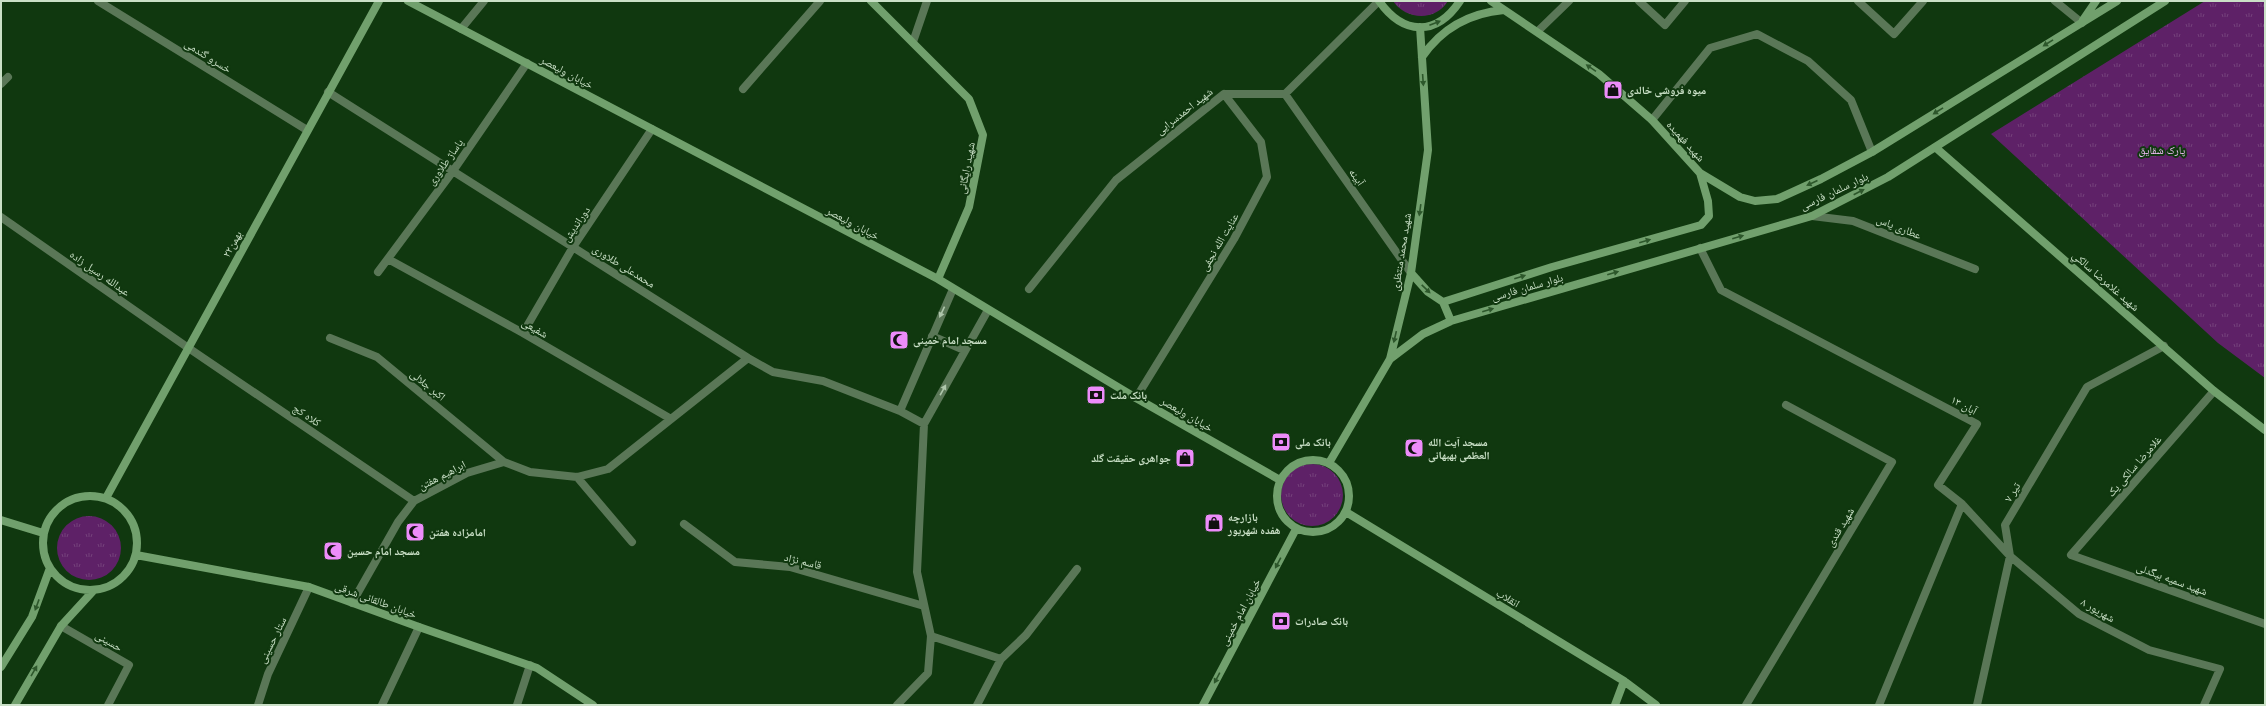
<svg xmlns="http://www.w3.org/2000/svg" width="2266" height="706" font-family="'DM Sans','Noto Naskh Arabic',sans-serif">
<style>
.grass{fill:url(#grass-tufts)}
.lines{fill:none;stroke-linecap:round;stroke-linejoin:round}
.street{stroke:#5a7757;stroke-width:8}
.secondary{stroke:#71a06d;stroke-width:8}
.oneway{fill:#2d572b}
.oneway2{fill:#aec6ab}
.labels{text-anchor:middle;stroke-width:4;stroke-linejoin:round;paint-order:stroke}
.street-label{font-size:11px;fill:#cae0c7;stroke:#10380f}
.poi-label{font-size:11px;font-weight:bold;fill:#cae0c7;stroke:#10380f;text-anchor:start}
.park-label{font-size:11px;fill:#f3bef9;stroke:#10380f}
</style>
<defs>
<pattern id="grass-tufts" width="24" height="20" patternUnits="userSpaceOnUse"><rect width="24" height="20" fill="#5e2167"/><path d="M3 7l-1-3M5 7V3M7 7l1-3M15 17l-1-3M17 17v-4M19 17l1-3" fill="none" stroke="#74417b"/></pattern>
</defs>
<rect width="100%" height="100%" fill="#10380f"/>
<path class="grass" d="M1393,1H1448C1435,22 1406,20 1393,1Z
M2205,1H2265V378L2218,343L1991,134Z
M1281 495a31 31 0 1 1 62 0a31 31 0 1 1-62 0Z
M57 548a32 32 0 1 1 64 0a32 32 0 1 1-64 0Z"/>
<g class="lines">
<path class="street" d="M98,1L307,130
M1639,1L1665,25L1685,1
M1858,1L1894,34L1923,1
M2055,1L2082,23
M461,29L484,1
M1538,31L1569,1
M913,42L927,1
M1,84L8,77
M743,89L820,1
M328,92L748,358L773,372L823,381L900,411L924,424
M1285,94L1411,273
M1652,120L1710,48L1757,34L1808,61L1851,100L1872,152
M1812,216L1853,221L1975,269
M1,217L187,347L414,501
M1700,248L1721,290L1977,424L1938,485L1962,504L1879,705
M388,259L523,333L671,419
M378,272L453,171L527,63
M1029,289L1116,180L1224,94H1285L1379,1
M523,333L573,247L652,129
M932,336L964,350
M330,338L377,357L504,462
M2214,391L2071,555L2265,624
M1136,398L1234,239L1267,177L1261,142L1224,94
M900,411L953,289
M577,477L632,542
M1962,504L2010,556L2079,614L2149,650L2220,669L2204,705
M684,524L735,562L790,567L924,606
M352,603L398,522L414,501L467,473L504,462L530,472L577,477L608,469L748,358
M61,626L129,665L108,705
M931,636L1001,659L977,705
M1001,659L1026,635L1077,569
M258,705L268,674L309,587
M382,705L419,627
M517,705L530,665
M897,705L928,673L931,636L917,572L924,424L988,310
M1746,705L1892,462L1786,405
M1977,705L2010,556L2005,525L2087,387L2164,346"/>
<path class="secondary" d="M408,1L938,279L1136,398L1280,480
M871,1L969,99L983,135L969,207L938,279
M1379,1C1403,35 1436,37 1460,1
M2083,20L2096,1
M1422,57C1442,28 1469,13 1504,10
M1935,147L2214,391L2265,430
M1700,173L1740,197L1755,201L1777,199L1821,179L1872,152L2117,1
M1411,273L1428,292L1443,302L1451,321
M1443,302L1552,267L1701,225L1709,216L1708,201L1700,173L1652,120L1599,74L1491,1
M1390,359L1423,334L1451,321L1812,216L1888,177L2165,1
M1277 496a36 36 0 1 1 72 0a36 36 0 1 1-72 0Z
M1329,463L1390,359L1411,273L1428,150L1420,27
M43 543a47 47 0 1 1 94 0a47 47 0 1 1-94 0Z
M106,498L379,1
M1346,512L1624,681L1656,705
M1,520L43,533
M136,555L309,587L419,627L537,668L593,705
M1,667L32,617L50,568
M15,705L61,626L94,590
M1203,705L1296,529
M1615,705L1624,681"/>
</g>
<defs><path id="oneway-solid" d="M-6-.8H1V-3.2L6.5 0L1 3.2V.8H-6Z"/></defs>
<g class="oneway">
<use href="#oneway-solid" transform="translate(1435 23) rotate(-21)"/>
<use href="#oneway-solid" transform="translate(2048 43) rotate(148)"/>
<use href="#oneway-solid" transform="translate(1591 68) rotate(-146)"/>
<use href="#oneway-solid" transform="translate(1423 80) rotate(86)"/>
<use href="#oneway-solid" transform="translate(1938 111) rotate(148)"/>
<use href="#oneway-solid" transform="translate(1812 183) rotate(156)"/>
<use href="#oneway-solid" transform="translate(1859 192) rotate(-27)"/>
<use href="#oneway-solid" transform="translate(1420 210) rotate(98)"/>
<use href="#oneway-solid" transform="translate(1738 237) rotate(-16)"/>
<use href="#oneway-solid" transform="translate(1645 241) rotate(-16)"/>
<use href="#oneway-solid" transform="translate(1613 273) rotate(-16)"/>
<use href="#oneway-solid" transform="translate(1520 277) rotate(-18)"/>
<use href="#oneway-solid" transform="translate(1426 289) rotate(44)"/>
<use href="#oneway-solid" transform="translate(1488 310) rotate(-16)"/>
<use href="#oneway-solid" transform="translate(1395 337) rotate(103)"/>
<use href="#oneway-solid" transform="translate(1278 563) rotate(118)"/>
<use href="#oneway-solid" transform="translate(37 605) rotate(110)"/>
<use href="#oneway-solid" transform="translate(34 671) rotate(-60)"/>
<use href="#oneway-solid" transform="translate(1217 678) rotate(118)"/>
</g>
<g class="oneway2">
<use href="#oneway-solid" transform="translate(942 312) rotate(115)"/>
<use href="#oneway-solid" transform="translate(943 390) rotate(-61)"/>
</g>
<defs>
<symbol id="shop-square" viewBox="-11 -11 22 22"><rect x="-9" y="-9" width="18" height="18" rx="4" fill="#ed8cfa" stroke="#10380f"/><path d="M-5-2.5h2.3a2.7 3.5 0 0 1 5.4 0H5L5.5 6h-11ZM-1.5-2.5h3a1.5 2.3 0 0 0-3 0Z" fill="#111"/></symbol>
<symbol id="mosque-square" viewBox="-11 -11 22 22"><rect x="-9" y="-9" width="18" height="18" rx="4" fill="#ed8cfa" stroke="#10380f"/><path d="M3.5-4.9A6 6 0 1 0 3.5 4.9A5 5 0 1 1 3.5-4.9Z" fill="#111"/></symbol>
<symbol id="bank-square" viewBox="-11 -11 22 22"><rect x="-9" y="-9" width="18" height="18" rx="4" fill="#ed8cfa" stroke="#10380f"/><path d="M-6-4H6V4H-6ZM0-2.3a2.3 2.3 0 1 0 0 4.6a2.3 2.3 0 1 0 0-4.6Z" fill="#111"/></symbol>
</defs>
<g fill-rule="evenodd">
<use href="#shop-square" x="1602" y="79" width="22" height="22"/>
<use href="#mosque-square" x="888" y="329" width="22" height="22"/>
<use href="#bank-square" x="1085" y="384" width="22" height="22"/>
<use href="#bank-square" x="1270" y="431" width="22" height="22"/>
<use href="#mosque-square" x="1403" y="437" width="22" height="22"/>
<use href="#shop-square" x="1174" y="447" width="22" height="22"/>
<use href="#shop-square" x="1203" y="512" width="22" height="22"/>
<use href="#mosque-square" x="404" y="521" width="22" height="22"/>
<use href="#mosque-square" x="322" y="540" width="22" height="22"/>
<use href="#bank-square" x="1270" y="610" width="22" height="22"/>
</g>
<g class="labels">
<g class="street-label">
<text transform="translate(208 56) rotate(32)" y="4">خسرو گندمی</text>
<text transform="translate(567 72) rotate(28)" y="4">خیابان ولیعصر</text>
<text transform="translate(1184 111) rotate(-38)" y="4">شهید احمدسرایی</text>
<text transform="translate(1686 141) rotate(48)" y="4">شهید فهمیده</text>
<text transform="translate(445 162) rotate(-55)" y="4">پاساژ طلاوری</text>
<text transform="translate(966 168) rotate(-79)" y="4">شهید رایگانی</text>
<text transform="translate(1357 177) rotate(55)" y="4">آبینه</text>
<text transform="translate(1834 191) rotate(-25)" y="4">بلوار سلمان فارسی</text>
<text transform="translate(853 223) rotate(28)" y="4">خیابان ولیعصر</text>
<text transform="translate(576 224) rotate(-56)" y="4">دوراندیش</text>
<text transform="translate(1899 227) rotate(21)" y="4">عطاری یاس</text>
<text transform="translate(1219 242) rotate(-60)" y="4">عنایت الله نجفی</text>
<text transform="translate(232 244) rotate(-61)" y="4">۲۲بهمن</text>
<text transform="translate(1401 252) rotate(-81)" y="4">شهید محمد منتظری</text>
<text transform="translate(624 266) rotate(32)" y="4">محمدعلی طلاوری</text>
<text transform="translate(100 273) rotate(35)" y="4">عبدالله رسیل زاده</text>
<text transform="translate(2106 281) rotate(41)" y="4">شهید غلامرضا سالکي</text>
<text transform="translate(1527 287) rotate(-16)" y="4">بلوار سلمان فارسی</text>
<text transform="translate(535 328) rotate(30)" y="4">شفیعی</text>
<text transform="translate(428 385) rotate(39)" y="4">اکبر جلالی</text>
<text transform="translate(1964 405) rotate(28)" y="4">۱۳ آبان</text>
<text transform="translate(1187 414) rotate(30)" y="4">خیابان ولیعصر</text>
<text transform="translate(307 415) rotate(34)" y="4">کلاه کج</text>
<text transform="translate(2134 466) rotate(-49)" y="4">غلامرضا سالکی یک</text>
<text transform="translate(442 475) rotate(-27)" y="4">ابراهیم هفتن</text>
<text transform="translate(2012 492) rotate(-59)" y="4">۷ تیر</text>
<text transform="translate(1840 527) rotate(-59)" y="4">شهید قندی</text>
<text transform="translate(803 561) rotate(13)" y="4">قاسم نژاد</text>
<text transform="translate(2172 579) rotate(20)" y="4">شهید سمیه بیگدلی</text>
<text transform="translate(1508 598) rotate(31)" y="4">انقلاب</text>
<text transform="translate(376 600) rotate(20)" y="4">خیابان طالقانی شرقی</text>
<text transform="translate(2098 610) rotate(30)" y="4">۸ شهریور</text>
<text transform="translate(1240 612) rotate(-62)" y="4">خیابان امام خمینی</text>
<text transform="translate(272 640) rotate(-64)" y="4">ستار حسینی</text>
<text transform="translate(109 641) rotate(30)" y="4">حسینی</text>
</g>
<g class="poi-label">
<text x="1627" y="94">میوه فروشی خالدی</text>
<text x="913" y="344">مسجد امام خمینی</text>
<text x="1110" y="399">بانک ملت</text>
<text x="1295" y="446">بانک ملی</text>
<text x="1428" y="446">مسجد آیت الله<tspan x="1428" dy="13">العظمی بهبهانی</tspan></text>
<text x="1171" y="462" text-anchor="end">جواهری حقیقت گلد</text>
<text x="1228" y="521">بازارچه<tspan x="1228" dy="13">هفده شهریور</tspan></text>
<text x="429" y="536">امامزاده هفتن</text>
<text x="347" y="555">مسجد امام حسین</text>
<text x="1295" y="625">بانک صادرات</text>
</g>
<g class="park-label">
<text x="2162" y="154">پارک شقایق</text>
</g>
</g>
<rect width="2266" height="706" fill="none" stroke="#cae0c7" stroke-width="4"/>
</svg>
